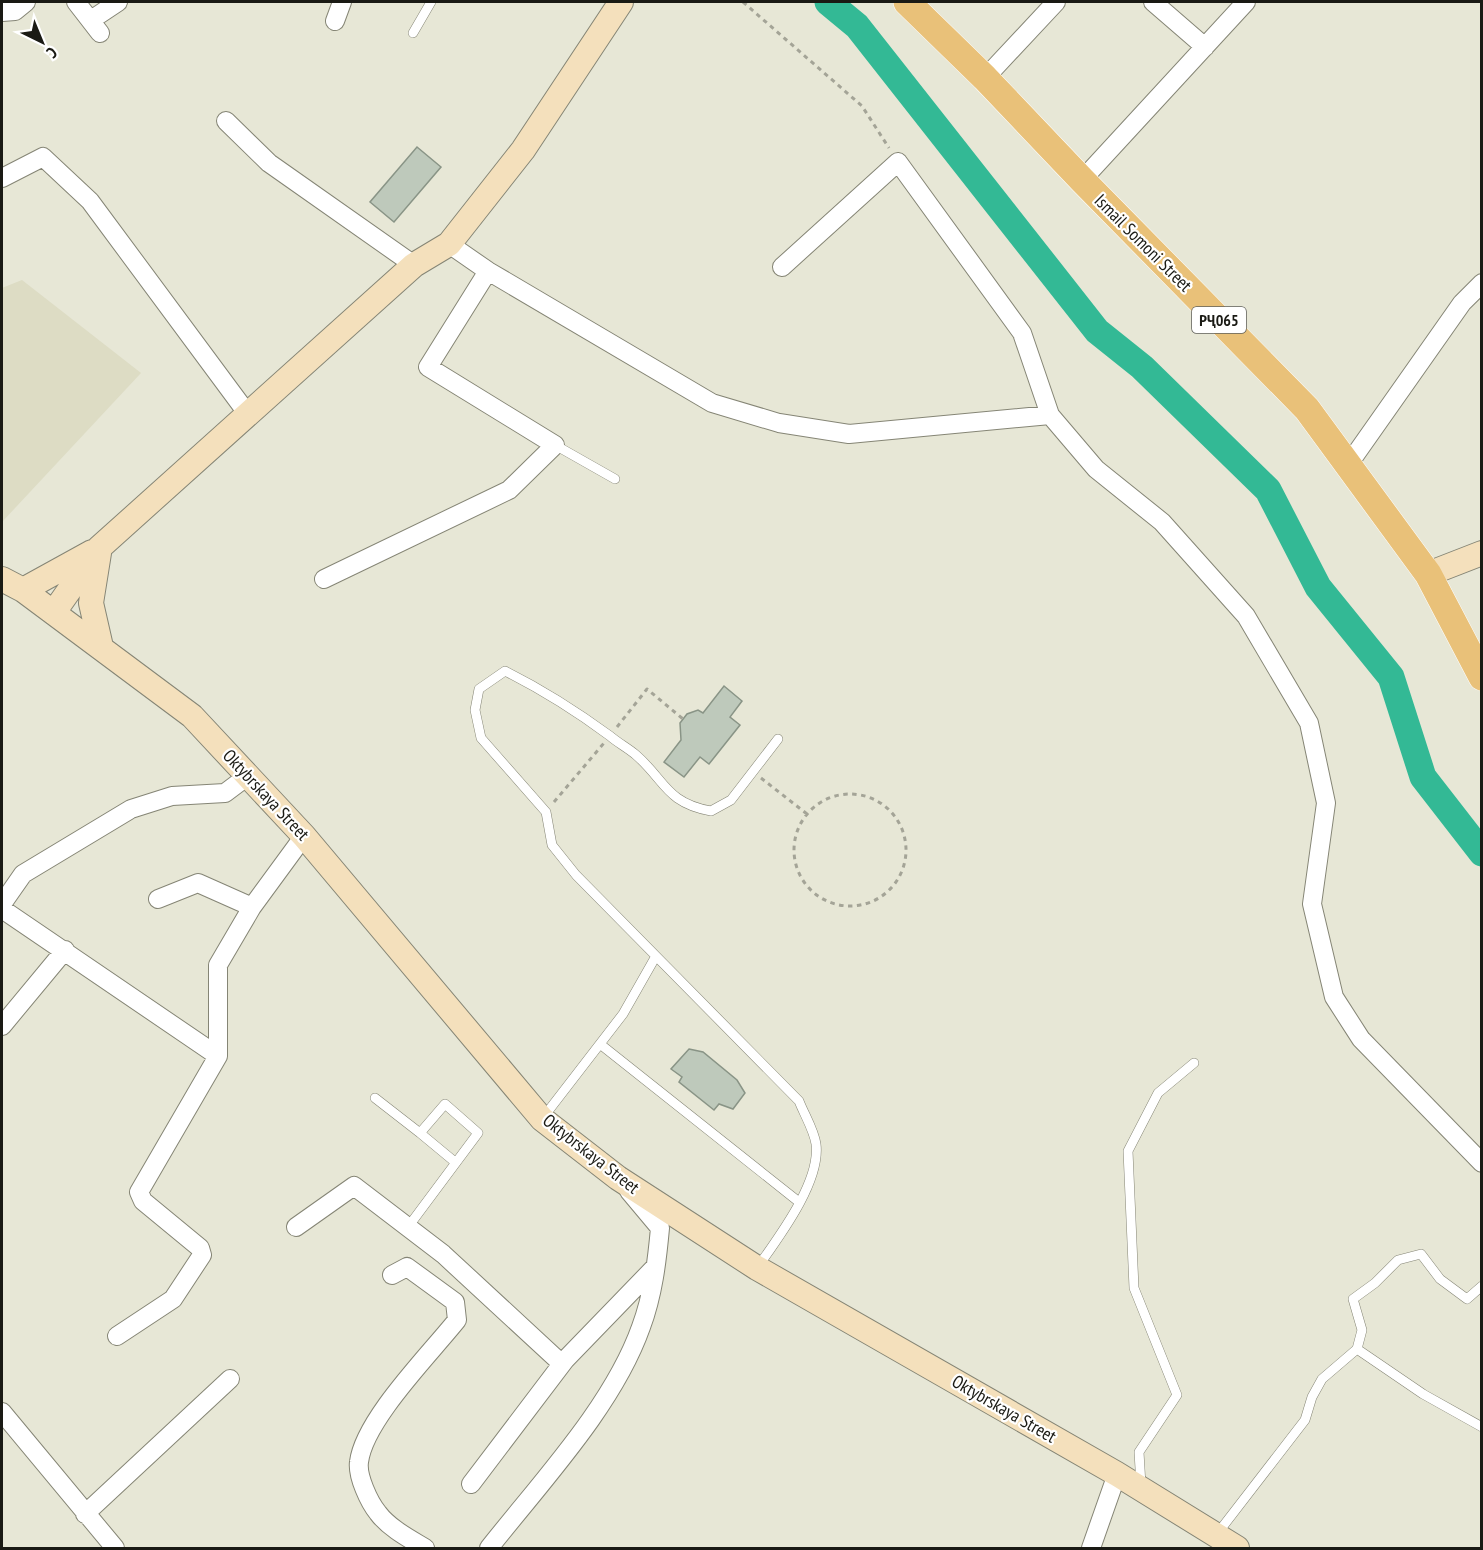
<svg xmlns="http://www.w3.org/2000/svg" width="1483" height="1550" font-family="'PT Sans Narrow',sans-serif">
<style>
.built{fill:#dddcc4}
.lines{fill:none;stroke-linecap:round;stroke-linejoin:round}
.river{stroke:#33b995;stroke-width:27}
.building{fill:#bec9bb;stroke:#899486;stroke-width:1.5}
.lane-casing{stroke:#858575;stroke-width:10}
.street-casing{stroke:#858575;stroke-width:20}
.secondary-casing{stroke:#858575;stroke-width:26}
.primary-casing{stroke:#fff;stroke-width:28}
.path{stroke:#a4a497;stroke-width:3;stroke-dasharray:4.5 4.5;stroke-linecap:butt}
.lane{stroke:#fff;stroke-width:9}
.street{stroke:#fff;stroke-width:18}
.secondary{stroke:#f4e0bc;stroke-width:24}
.primary{stroke:#e9c179;stroke-width:27}
.labels{text-anchor:middle;stroke-width:4.5;stroke-linejoin:round;paint-order:stroke}
.shield{fill:#fff;stroke:#5f5f5a;stroke-width:1.5}
.shield-label{font-size:16px;font-weight:bold;fill:#1a1a14}
.street-label{font-size:18px;fill:#1a1a14;stroke:#fff}
</style>
<rect width="100%" height="100%" fill="#e7e7d6"/>
<path class="built" d="M22,280L141,373L2,522V288Z"/>
<g class="lines">
<path class="river" d="M828,2L857,26L1097,331L1142,367L1268,490L1318,587L1391,677L1423,777L1482,853"/>
</g>
<path class="building" d="M417,147L441,167L394,222L370,202Z
M724,686L742,701L730,717L740,725L709,764L700,757L684,777L664,762L681,740L680,723L687,714L698,710L703,713Z
M689,1049L703,1052L737,1080L745,1093L733,1109L719,1104L714,1110L679,1082L682,1077L671,1069Z"/>
<g class="lines">
<defs>
<path id="lane" d="M413,33L431,2
M555,445L615,479
M600,1044L799,1202
M375,1098L420,1133L445,1104L478,1133L408,1227
M542,1119L623,1014L656,956
M420,1133L455,1162
M757,1268C778,1238 821,1182 816,1144C814,1130 804,1114 799,1101L576,875L552,845L546,812L481,738L475,710L479,689L505,671C543,690 576,711 610,736C618,743 628,748 636,755C665,780 666,803 711,811L731,800L778,739
M1357,1349L1423,1394L1482,1427
M1141,1485L1139,1452L1177,1395L1134,1288L1128,1151L1158,1093L1194,1063
M1217,1534L1305,1420L1312,1397L1322,1379L1357,1349L1362,1330L1353,1299L1375,1283L1398,1260L1421,1254L1440,1279L1467,1299L1482,1286"/>
<path id="street" d="M76,2L100,33
M1153,2L1205,47
M2,12L15,11L26,2
M91,20L118,2
M335,21L342,2
M985,78L1056,2
M226,121L269,163L414,265
M2,178L43,157L90,201L247,413
M1082,180L1246,2
M449,244L488,271L712,403L779,423L849,434L1050,415
M782,267L898,162L1022,333L1050,415L1096,469L1162,522L1246,616L1309,723L1326,803L1312,904L1334,997L1361,1039L1482,1163
M1348,465L1462,303L1482,283
M324,579L509,490L555,445L428,367L488,271
M158,899L198,883L252,907
M2,904L23,874L131,809L172,796L225,793L249,775
M2,909L218,1056V965L252,907L304,836
M2,1026L65,950
M296,1227L354,1186L443,1254L562,1364
M392,1275L407,1267L455,1302L457,1320C430,1354 364,1420 359,1462C357,1476 369,1502 378,1513C389,1528 410,1539 425,1548
M117,1336L173,1299L202,1255L200,1248L143,1201L139,1192L218,1056
M2,1412L115,1548
M471,1484L565,1360L655,1267
M85,1514L230,1379
M489,1548C541,1482 613,1406 641,1327C653,1295 657,1261 660,1228L629,1191
M1091,1548L1117,1474"/>
<path id="secondary" d="M99,553L91,603L101,647
M1428,574L1482,553
M2,579L23,590L192,716L304,836L542,1119L618,1178L757,1268L1117,1474L1237,1548
M23,590L92,552
M54,612L99,548L414,265L449,244L523,150L621,2"/>
<path id="primary" d="M907,2L985,78L1082,180L1307,409L1428,574L1482,677"/>
</defs>
<use href="#lane" class="lane-casing"/>
<use href="#street" class="street-casing"/>
<use href="#secondary" class="secondary-casing"/>
<use href="#primary" class="primary-casing"/>
<path class="path" d="M743,2L862,106L889,148
M617,727L647,689L683,719
M761,778L807,814
M794 850a56 56 0 1 1 112 0a56 56 0 1 1-112 0Z
M554,802L604,743"/>
<use href="#lane" class="lane"/>
<use href="#street" class="street"/>
<use href="#secondary" class="secondary"/>
<use href="#primary" class="primary"/>
</g>
<g class="labels">
<rect class="shield" x="1192" y="307" width="54" height="26" rx="4.5"/>
<g class="shield-label">
<text x="1219" y="326">РҶ065</text>
</g>
<g class="street-label">
<text transform="translate(1143 243) rotate(45)" y="6">Ismail Somoni Street</text>
<text transform="translate(266 795) rotate(47)" y="6">Oktybrskaya Street</text>
<text transform="translate(591 1154) rotate(38)" y="6">Oktybrskaya Street</text>
<text transform="translate(1004 1409) rotate(30)" y="6">Oktybrskaya Street</text>
</g>
</g>
<rect width="1483" height="1550" fill="none" stroke="#1a1a14" stroke-width="6"/>
<g transform="translate(42 42) rotate(137)" stroke="#ffffff" stroke-width="4.5" paint-order="stroke">
<path d="M0-4.5L10 22L0 15L-10 22Z" fill="#1a1a14"/>
<text y="-9" font-size="16" font-weight="bold" text-anchor="middle" fill="#1a1a14">С</text>
</g>
</svg>
